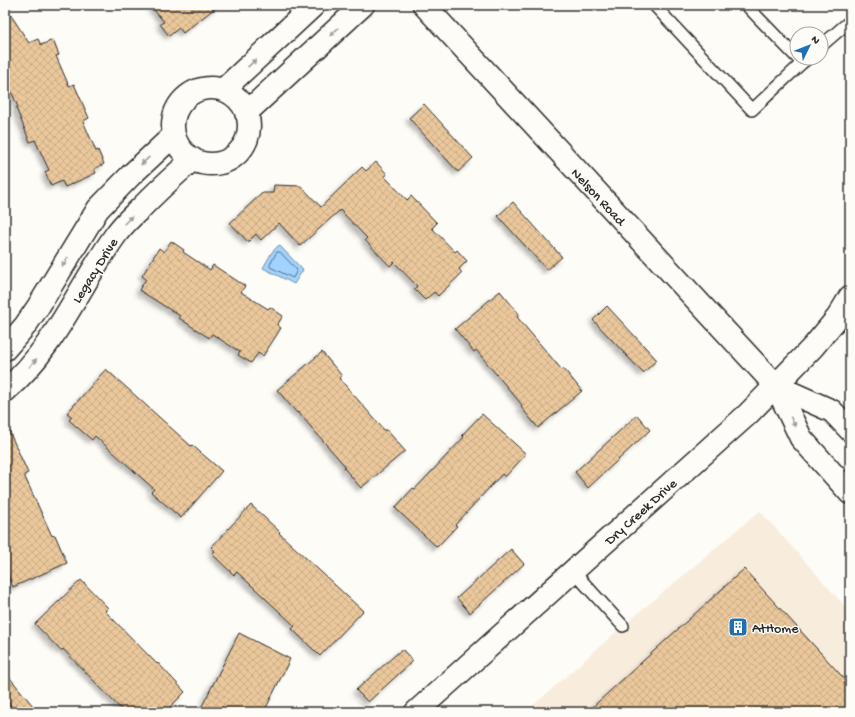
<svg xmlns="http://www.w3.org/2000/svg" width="855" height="717" font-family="'Gochi Hand',sans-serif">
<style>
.built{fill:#f8ecdc}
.water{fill:#a1d3fe;stroke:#7290aa}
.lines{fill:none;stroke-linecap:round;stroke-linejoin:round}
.shore{stroke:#5a6e7f;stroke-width:1}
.building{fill:url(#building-cross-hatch);stroke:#2b2b2b;filter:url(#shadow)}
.lane-casing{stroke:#2b2b2b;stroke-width:14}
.street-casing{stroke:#2b2b2b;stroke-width:25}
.secondary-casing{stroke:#2b2b2b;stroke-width:25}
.lane{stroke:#fdfcf7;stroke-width:11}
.street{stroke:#fdfcf7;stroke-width:22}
.secondary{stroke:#fdfcf7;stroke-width:22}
.oneway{fill:#9e9e9b}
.labels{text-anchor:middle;stroke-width:3;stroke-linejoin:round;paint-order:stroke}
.street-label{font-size:14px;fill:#2b2b2b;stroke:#fdfcf7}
.poi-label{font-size:14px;fill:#2b2b2b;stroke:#fdfcf7;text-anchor:start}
</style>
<defs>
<pattern id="building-cross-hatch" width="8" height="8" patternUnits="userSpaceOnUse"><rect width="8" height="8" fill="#ebc89c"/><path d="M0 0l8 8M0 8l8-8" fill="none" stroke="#caac87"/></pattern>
<filter id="shadow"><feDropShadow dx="-3.5" dy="3.5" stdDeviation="2" flood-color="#0004"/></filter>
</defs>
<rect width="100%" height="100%" fill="#fdfcf7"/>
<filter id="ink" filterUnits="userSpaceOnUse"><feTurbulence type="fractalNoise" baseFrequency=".025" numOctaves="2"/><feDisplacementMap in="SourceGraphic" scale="8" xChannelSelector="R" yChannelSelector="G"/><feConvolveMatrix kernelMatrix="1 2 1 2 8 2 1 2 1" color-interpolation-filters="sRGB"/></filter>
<g filter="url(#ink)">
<path class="built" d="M760,511L850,612V712H526L623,626Z"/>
<path class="water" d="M279,245L303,270L294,284L263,268L272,252Z"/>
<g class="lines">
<path class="shore" d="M277,252H280L297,270L293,278L270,267V265Z"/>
</g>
<path class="building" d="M150,5H219L183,33L179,28L169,36L160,24L164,22Z
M5,6L29,43L38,39L41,45L53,40L59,55L56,56L69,86L74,84L89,118L83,121L96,151L98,150L104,164L94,169L96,173L65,187L62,181L51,186L45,172L49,170L35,140L30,142L16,108L18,107L5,77Z
M424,104L473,158L458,172L409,118Z
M376,162L387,174L385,177L407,200L411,196L437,223L432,228L455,252L457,250L467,261L459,269L462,273L438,296L434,292L425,300L414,289L417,286L394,262L390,266L365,240L367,238L340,210L300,246L279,223L261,240L256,234L248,242L230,223L262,193H273L274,185L301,186L321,207L362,167L366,171Z
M513,202L562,257L547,270L498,216Z
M171,241L184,250L183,252L210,270L213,265L245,286L241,292L268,309L270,307L283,316L277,325L281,328L263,356L258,353L251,363L238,355L240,352L212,334L209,338L179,318L180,316L139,290L146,279L142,276L159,248L164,252Z
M500,291L520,315L517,317L562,370L564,369L582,391L538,428L521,407L522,405L476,350L474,352L455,329Z
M607,306L657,360L643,373L593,320Z
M322,352L342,376L339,378L385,431L386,429L405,451L361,488L344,468L345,466L298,412L297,413L277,390Z
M106,369L191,446L192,445L222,471L181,518L151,492L154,489L95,436L92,440L69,420L72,417L67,413Z
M482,414L526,454L505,477L502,474L455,525L457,526L437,547L395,508L413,488L415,489L464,437L462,435Z
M637,415L650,430L588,488L575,472Z
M5,422L28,473L24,475L52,536L55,535L67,563L13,587L5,569Z
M251,505L280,532L279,533L363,611L320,656L292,629L295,626L237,572L234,575L212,554L215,551L211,547Z
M511,549L524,564L470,613L457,598Z
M744,569L850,685V712H587Z
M81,580L108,608L105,611L157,664L158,663L185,692L165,712H124L63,649L61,651L35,624Z
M239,633L290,659L264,712H199Z
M402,649L413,661L368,702L356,690Z
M5,672L38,712H16L5,698Z"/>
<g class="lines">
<defs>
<path id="lane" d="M654,5L752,110L802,63
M746,5L802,63L808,58
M821,46L850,21
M573,571L623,626"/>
<path id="street" d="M173 126a38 38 0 1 1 76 0a38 38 0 1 1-76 0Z
M223,90L314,5
M246,113L363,5
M5,349L25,326L38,307L98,209L131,175L174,135
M5,391C57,346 78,287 117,233C124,224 132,216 140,209C157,191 175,175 193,159
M416,712L748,414L813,347L838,317L850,297"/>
<path id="secondary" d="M424,5L776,386L801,438L850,493
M776,386L832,411L850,430"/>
</defs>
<use href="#lane" class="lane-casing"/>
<use href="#street" class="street-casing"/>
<use href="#secondary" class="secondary-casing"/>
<use href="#lane" class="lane"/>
<use href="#street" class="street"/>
<use href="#secondary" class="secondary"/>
</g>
<defs><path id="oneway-solid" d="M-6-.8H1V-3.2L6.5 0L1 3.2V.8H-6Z"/></defs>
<g class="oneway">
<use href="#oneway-solid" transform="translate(334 32) rotate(137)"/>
<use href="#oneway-solid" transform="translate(252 63) rotate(-43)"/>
<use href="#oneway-solid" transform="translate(145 161) rotate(137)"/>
<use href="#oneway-solid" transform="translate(128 220) rotate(-45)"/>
<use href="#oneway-solid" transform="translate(65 262) rotate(122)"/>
<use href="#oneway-solid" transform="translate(33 363) rotate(-49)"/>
<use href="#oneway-solid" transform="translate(793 422) rotate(64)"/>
</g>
</g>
<defs>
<symbol id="building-square" viewBox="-11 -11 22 22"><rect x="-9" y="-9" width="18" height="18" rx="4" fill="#1f6fb2" stroke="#fdfcf7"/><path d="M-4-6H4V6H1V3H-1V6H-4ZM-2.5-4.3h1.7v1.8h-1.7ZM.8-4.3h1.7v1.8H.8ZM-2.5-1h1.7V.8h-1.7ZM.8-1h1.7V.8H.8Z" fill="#fff"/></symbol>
</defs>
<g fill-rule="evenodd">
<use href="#building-square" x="727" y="616" width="22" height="22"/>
</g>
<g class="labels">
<g class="street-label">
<text transform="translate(599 196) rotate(47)" y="5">Nelson Road</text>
<text transform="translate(94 270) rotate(-58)" y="5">Legacy Drive</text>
<text transform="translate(640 511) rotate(-42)" y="5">Dry Creek Drive</text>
</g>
<g class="poi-label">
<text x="752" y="632">AtHome</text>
</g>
</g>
<rect width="855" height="717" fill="none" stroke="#fdfcf7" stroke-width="20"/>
<rect x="10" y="10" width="835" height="697" fill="none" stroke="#2b2b2b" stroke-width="1.5" filter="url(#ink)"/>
<g transform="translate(809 46) rotate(47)"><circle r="19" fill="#fdfcf7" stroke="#a9a8a5"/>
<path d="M0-3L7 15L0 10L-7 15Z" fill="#1f6fb2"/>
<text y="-6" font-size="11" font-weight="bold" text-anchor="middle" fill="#2b2b2b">N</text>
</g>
</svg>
